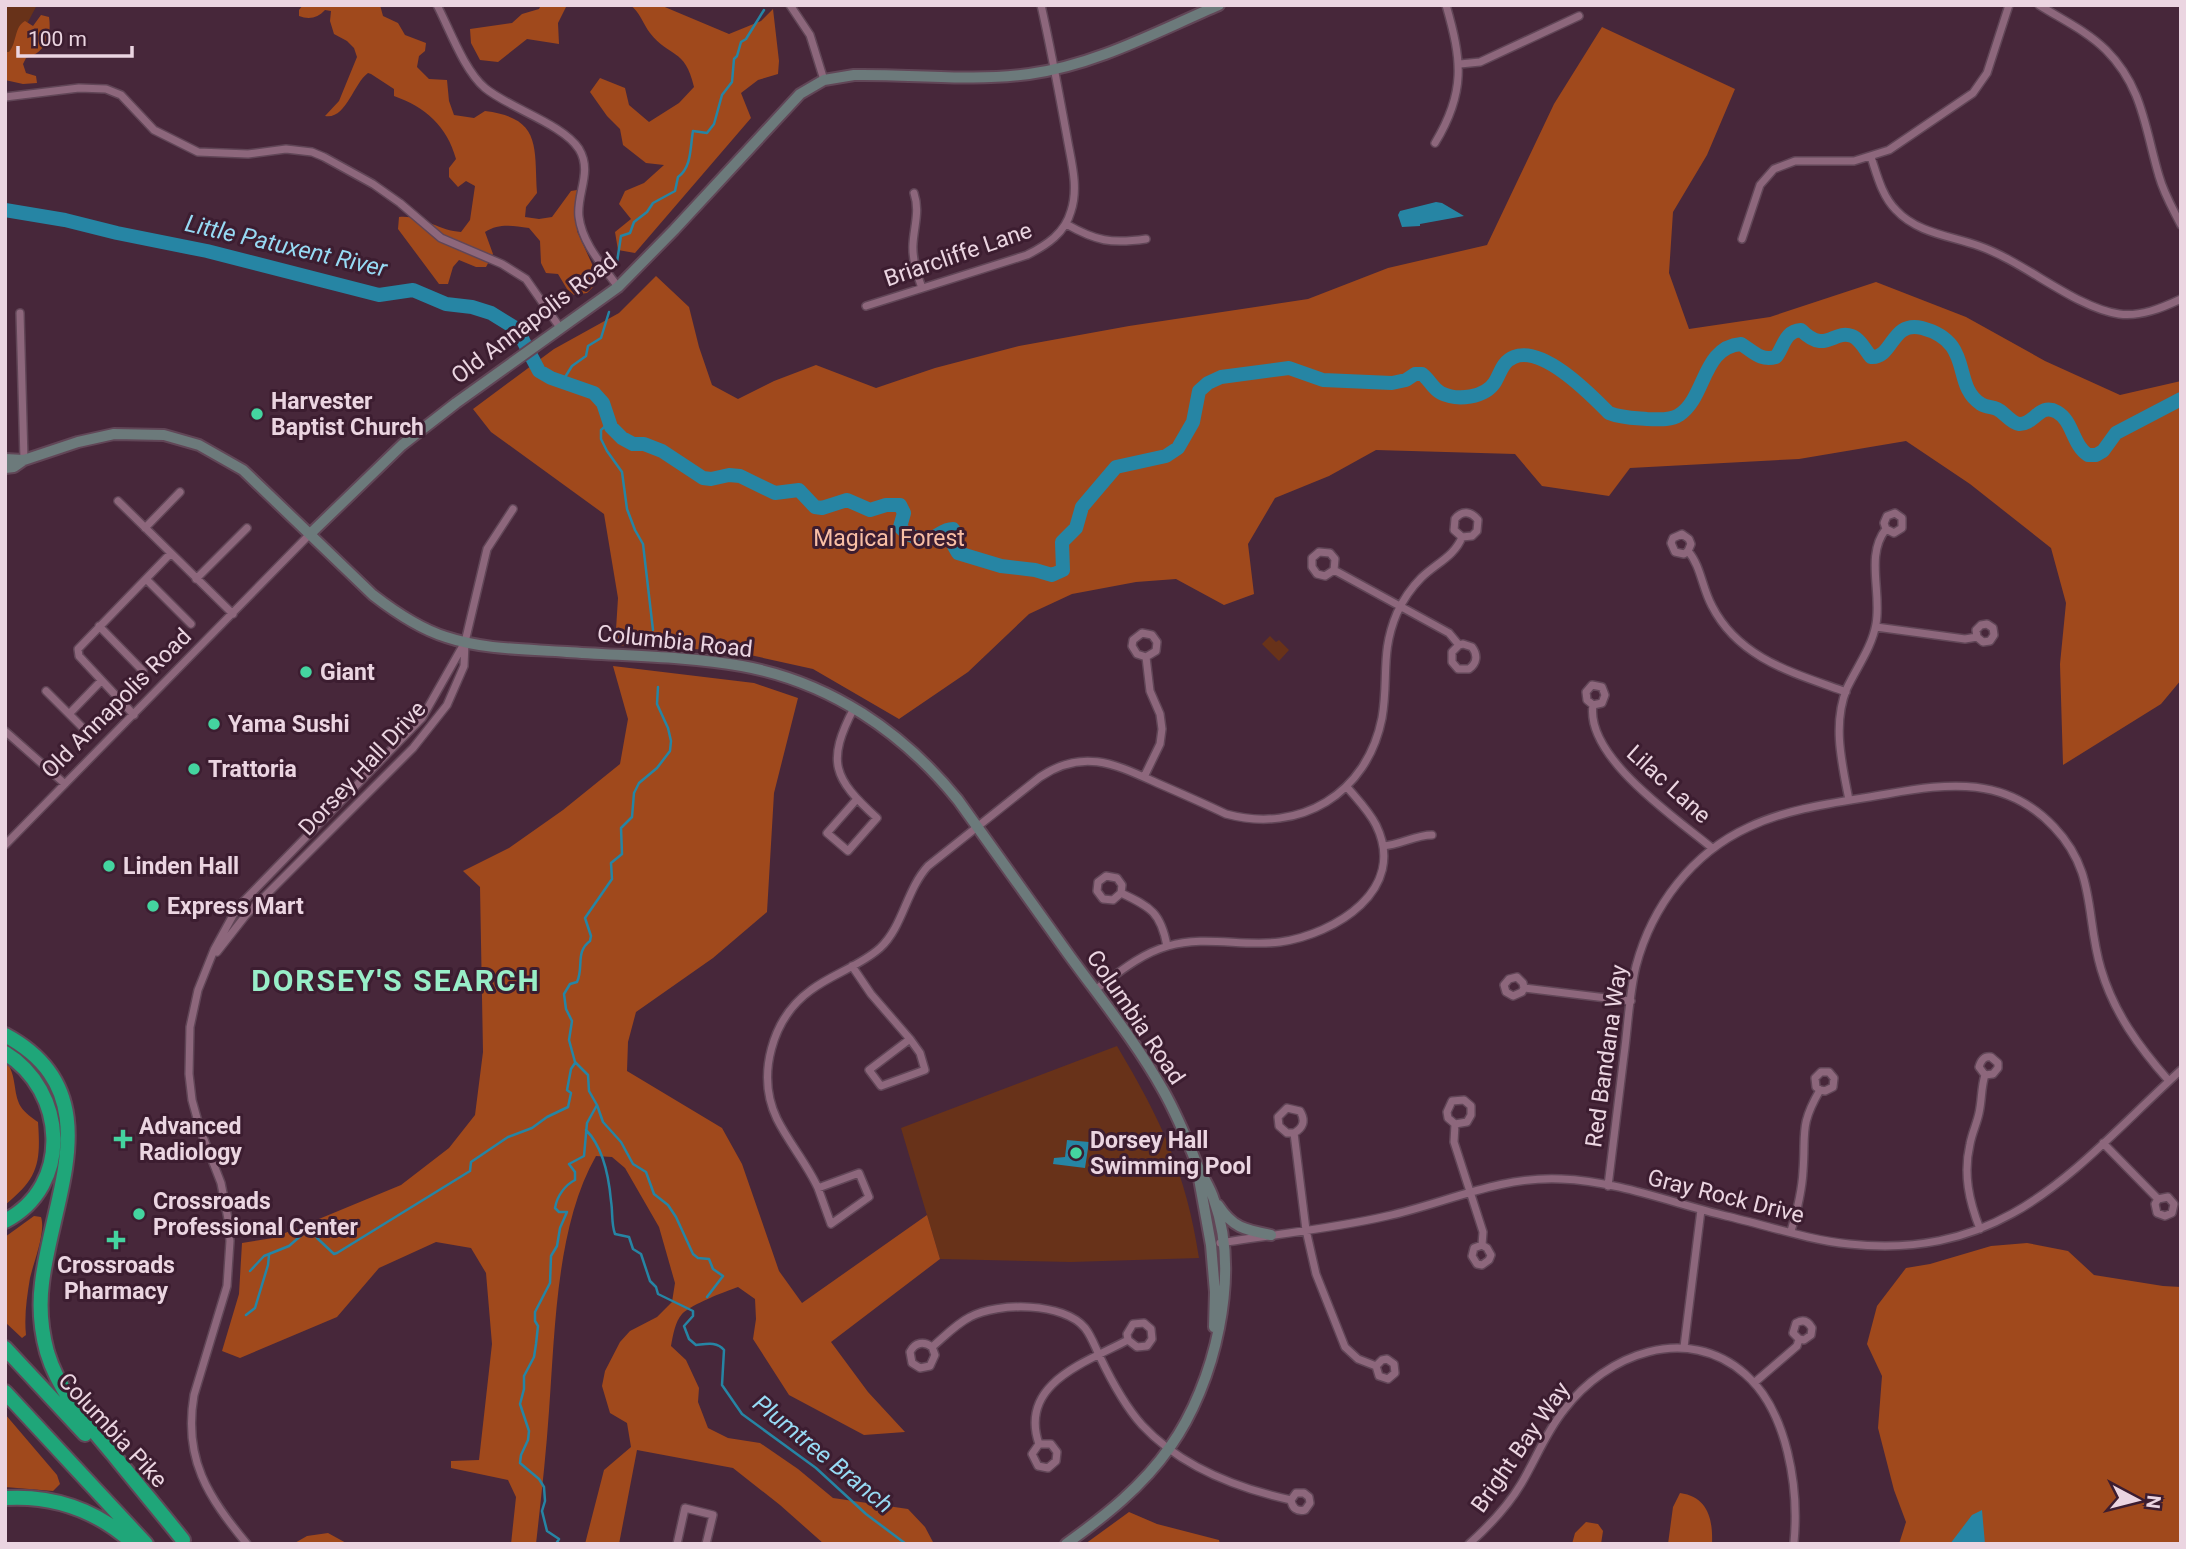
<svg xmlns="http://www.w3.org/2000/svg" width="2186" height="1549" font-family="Roboto,sans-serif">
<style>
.green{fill:#683219}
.forest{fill:#a0491c}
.water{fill:#2685a4}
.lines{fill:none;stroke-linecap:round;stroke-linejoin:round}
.stream{stroke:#2685a4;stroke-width:2.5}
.river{stroke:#2685a4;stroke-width:14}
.street-casing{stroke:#614657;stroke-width:10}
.secondary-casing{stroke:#614657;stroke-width:14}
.highway-casing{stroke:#614657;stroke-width:18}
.street{stroke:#8d677c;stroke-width:7}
.secondary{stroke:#6c7a7b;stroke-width:10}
.highway{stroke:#1fa679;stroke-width:14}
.poi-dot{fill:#44d49f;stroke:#3c1d30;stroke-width:2.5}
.labels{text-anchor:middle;stroke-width:6;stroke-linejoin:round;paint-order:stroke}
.street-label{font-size:23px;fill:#ebd5e1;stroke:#3c1d30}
.poi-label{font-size:23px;font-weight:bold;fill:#ebd5e1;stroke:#3c1d30;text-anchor:start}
.park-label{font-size:23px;fill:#f9bfa5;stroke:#3c1d30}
.water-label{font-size:24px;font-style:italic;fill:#97daf4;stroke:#3c1d30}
.district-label{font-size:30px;font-weight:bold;letter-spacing:2px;fill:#98eec8;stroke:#3c1d30}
</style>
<rect width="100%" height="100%" fill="#47273a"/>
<path class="green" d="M5,5H37L5,65Z
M1270,636L1276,642L1279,640L1289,650L1279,661L1262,644Z
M1117,1046C1161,1120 1186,1172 1199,1258L1071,1262L940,1259L901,1128Z"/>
<path class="forest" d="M303,5H380L383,16L398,23L405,35L426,43L425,51L419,56L417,67L429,79L447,80L449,101L454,115L474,118L485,111C542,118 534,147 537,193L526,207L525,217L539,219L552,217L571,191L577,190V231L597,275L596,284L587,293L574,295L567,289L558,274L546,273L541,263L540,241L529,228C512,226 500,223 485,232L493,254L486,267H476L459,260L453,267L448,284H439L398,229L399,217C422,215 439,231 461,232L470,220L475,186L466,181L458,187L449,177V168L456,159C447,126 425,107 394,96V89L371,74L368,73C353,84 346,120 325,116L339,101L357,57L354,48L347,41L334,34L330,21L331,11L325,10C318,18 309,20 299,16V10Z
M541,5H567L558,23L559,44L527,39L498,62L480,60L471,43L470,29L512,23L522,14L539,9Z
M630,5H660L729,34L761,21L773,9L779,61L778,74L758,80L741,93L751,118L635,253L618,250L615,232L631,219L619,204L625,191L644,183L664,165L646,163L623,145L620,129L607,116L590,92L600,78L625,88L629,105L649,122L679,103L694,87C685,47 669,58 650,33C643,24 640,12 630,5Z
M41,15L49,17C52,36 45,53 26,58L23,64L26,73L36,76L37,83L23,84L5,80V52H9C17,43 14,27 25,21L33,26Z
M1602,27L1735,89L1707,155L1673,212L1669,273L1689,329L1770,317L1876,282L1966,317L2045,361L2120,395L2181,381V680L2161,704L2063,765L2060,664L2066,603L2051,548L1970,484L1906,441L1799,459L1630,468L1609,496L1542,486L1515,454L1376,450L1329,476L1275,498L1248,544L1254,594L1224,605L1176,579L1136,582L1072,594L1029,614L968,672L899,719L813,669L732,651L615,645L618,598L604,514L491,432L473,409L554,349L619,313L656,276L689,307L699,347L712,385L738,399L774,381L816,365L876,388L935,368L1019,346L1129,326L1308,299L1388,268L1487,245L1554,104Z
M613,666L754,683L798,698L774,793L767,912L713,958L636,1012L628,1042L627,1071L722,1128L742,1164L779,1271L802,1303L927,1215L940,1259L831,1342L868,1392L905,1432L864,1435L789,1395L753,1339L756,1319L755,1299L738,1287C724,1292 692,1304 682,1314C675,1322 673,1335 671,1346L686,1360L699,1388L698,1402L708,1428L728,1438L760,1443L798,1469L833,1498L908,1509L925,1527L934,1544H824L780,1505L733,1468L637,1450L619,1544H585L604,1470L631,1447L627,1423L610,1413L602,1386L605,1371L620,1342L630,1331L657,1317L672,1302L675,1283L659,1227L625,1168L612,1157L596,1156C556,1226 555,1331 549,1411C546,1455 541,1499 536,1544H511L516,1497L508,1480L451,1468V1461L479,1460L492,1344L486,1273L471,1248L436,1242L379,1268L337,1317L240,1358L222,1351L239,1294L242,1243L273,1238L401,1185L449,1148L475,1115L483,1052L480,887L463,871L509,848L563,810L620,764L628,719Z
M5,1060C18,1076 12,1092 21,1107C25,1113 32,1118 38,1122C41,1164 38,1178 5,1205Z
M34,1216L41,1217C46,1232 34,1261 30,1278C27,1296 24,1316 26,1335L22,1338L5,1322V1237Z
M2027,1243L2068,1251L2094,1275L2163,1286L2181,1287V1544H1899L1906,1522L1894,1490L1878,1428L1882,1376L1867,1344L1877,1306L1906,1268L1930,1264L1991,1246Z
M5,1414L57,1475L60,1484L53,1491L5,1487Z
M1680,1493C1708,1497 1713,1519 1712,1544H1668L1673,1507Z
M1129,1512L1157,1524L1219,1540L1220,1544H1085Z
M1586,1522L1598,1524L1603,1531L1601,1544H1572L1575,1533Z
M328,1533L348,1544H293L307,1536Z"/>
<path class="water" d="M1436,202L1442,203L1464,216L1420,224V226L1402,227L1398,215L1400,211Z
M1067,1140L1089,1142L1085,1168L1053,1164L1054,1158L1065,1157Z
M1982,1510L1985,1544H1950L1972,1515Z"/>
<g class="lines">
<path class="stream" d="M617,262L621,236L630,233L634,222L647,212L653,203L675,191L678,177C692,167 690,147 693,131L707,133L714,124L722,95L732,82L734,59L737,56L741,42L746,39L764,10
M562,382L572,366L586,356L588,346L601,338L609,312
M610,422L601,430V439L607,451L622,472L627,509L635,530L643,544L653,630
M597,1105L603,1122L621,1142L633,1164L646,1172L654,1194L668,1205L676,1217L693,1254L698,1258L709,1259L713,1269L723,1276L707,1297
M586,1130C603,1147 609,1178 611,1201C613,1213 611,1223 615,1234L629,1237L633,1249L641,1254L650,1281L656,1287L658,1294L693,1311V1316L684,1326L689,1339L696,1345C706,1344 717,1341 724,1350L722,1385L742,1414L816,1468L866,1514L906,1544
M250,1271L264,1256L289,1246L304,1233L315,1232L317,1238L334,1254L337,1253L470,1171L471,1162L508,1137L532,1128L547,1117L568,1107L571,1093L567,1090L571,1069L575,1063
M246,1315L255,1308L268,1265L269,1255
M556,1544L559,1539L547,1531L542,1511L545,1501L544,1487L539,1479L520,1463L521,1455L528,1440L529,1431L520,1404L524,1389V1376L534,1357L536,1344L538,1326L535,1321V1312L550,1283L551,1256L557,1246L560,1228L567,1212H559L555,1208C557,1196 565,1185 575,1180V1172L569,1164L584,1156L587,1123L597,1105L589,1091L588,1075L575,1062L569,1040L572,1021L566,1009L564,994L570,984L577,982C584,967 575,952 590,941L591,936L585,918L612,879L611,863L622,854L621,828L632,817L634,793L639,783L657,768L670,751L671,741L668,728L657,704L658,687"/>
<path class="river" d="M5,210L65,220L117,233L207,251L379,295L413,290L446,304L472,307L491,313L517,329L539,371L551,378L594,393L603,403L611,427L622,438L633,444H644L662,451L703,478L711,479L729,475L740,476L775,493L799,490L815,507L822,508L847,500L870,510L886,505H900L904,513L900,527C907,535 921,542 932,538C940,535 943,529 953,529L956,534L954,546L958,553L1001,566L1035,570L1052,575L1063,570L1062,542L1076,528L1082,507L1116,467L1166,456L1178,448L1193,422L1199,391L1208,383L1221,377L1289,368L1323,380L1392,383L1406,380L1415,374H1422C1429,379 1433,389 1441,393C1457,401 1485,398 1495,382C1501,372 1502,362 1514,357C1543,345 1591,395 1609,413C1621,418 1634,418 1647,419C1656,419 1670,421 1679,415C1706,398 1702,347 1741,344C1754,352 1760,361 1776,357C1784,346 1785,331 1801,330C1826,355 1833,329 1852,336C1860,339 1866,351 1871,357C1893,359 1891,320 1922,328C1975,342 1951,385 1981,404C1986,407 1992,407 1997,409C2004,412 2011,423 2019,424C2034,425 2040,402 2057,412C2073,421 2072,444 2088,455H2096L2103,451L2116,433L2181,399"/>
<defs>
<path id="street" d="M437,5C450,30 464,70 485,88C509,108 563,124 579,149C593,172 576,194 579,217C582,243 603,266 618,287
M790,5L810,35L824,80
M2039,5C2061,19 2087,31 2106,50C2143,87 2145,129 2159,176C2164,194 2173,209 2181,225
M1460,64L1480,62L1579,16
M5,97L79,88L106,89L121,95L154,130L198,152L248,154L286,149L312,152L324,157L373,184L400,203L441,238L502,264L526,279L561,329
M1435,143C1466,92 1462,60 1446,5
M1871,157C1877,175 1882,196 1896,210C1917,233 1951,236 1979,246C2025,262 2074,307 2119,314C2140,317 2162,308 2181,299
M914,193C920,211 914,226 913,244C912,259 917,274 922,288
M1066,224C1096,241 1111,244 1146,239
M1742,239L1760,185L1774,169L1795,161H1854L1889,150L1973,93L1987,73L2009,5
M866,306L1027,255C1047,245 1065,233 1071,211C1079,187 1071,161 1067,137C1059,93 1051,49 1041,5
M20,313L24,460
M118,501L233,614
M145,528L180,492
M1688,551L1684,554L1675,552L1671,543L1673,538L1682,534L1689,539L1691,544L1688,551C1701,566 1702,588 1712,606C1739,659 1794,673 1846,692
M1334,570L1325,576L1317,574L1312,567V558L1319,552L1330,553L1335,559L1334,570L1449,633L1459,645L1463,644L1472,647C1478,655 1477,663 1469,669H1458L1452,662V652L1459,645
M146,579L191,624
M196,579L247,528
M99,626L143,671
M1876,627L1965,639L1977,637L1976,630L1981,625L1987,624L1993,628L1994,635L1990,641L1983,642L1977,637
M46,691L85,730
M1593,705L1587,700L1586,692L1592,685L1602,687L1605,695L1602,703L1593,705C1585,757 1676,818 1712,848
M854,708C826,762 833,778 877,818L848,851L827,833L857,799
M69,714L101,681
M134,715L79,656L78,649L170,554
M5,731L65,784
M1144,777L1160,744L1162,729L1160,714L1150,691L1146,657L1156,651L1157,642L1152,635L1142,633L1133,640L1132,646L1137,654L1146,657
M1849,800C1842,764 1832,724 1847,688C1857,667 1872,647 1876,624C1882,593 1865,555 1886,529L1894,533L1902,528V518L1895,513L1887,516L1884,523L1886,529
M5,845L310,534
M1383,846C1400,845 1415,835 1432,835
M1121,893L1113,900L1103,899L1097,891L1098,882L1106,876L1117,878L1122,885L1121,893C1151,907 1161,913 1167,946
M217,952L246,915L413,748L447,705L464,666L465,642L487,549L513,509
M852,966L871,994L910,1039L920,1053L925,1070L881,1086L869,1070L910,1039
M1524,988L1522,992L1513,996L1506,992L1504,985L1509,979L1517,977L1523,983L1524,988L1631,1001
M1095,990C1118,973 1140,954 1168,946C1205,935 1243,947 1280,942C1335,934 1408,890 1376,825C1369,811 1357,799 1347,787
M1455,1124L1467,1122L1471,1115V1106L1464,1100L1452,1101L1447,1112L1448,1118L1455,1124L1454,1142L1483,1232L1482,1245L1474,1248L1472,1256L1477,1264L1482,1265L1489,1260L1491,1255L1487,1248L1482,1245
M1294,1133H1287L1279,1126L1278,1117L1287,1108L1300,1111C1306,1121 1303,1128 1294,1133L1306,1230L1316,1274L1345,1347L1358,1359L1376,1366L1379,1376L1388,1379L1395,1373L1394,1364L1387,1359L1382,1360L1376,1366
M2103,1143L2158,1199L2155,1204L2157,1213L2165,1216L2172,1213L2174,1204L2168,1197L2158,1199
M859,1173L869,1197L831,1224L818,1188Z
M1608,1186C1613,1142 1619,1099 1624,1055C1628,1026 1629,995 1636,966C1652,906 1692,853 1749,827C1791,807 1841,802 1887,794C1949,783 2006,776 2054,827C2097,872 2085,916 2101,969C2114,1013 2139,1047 2169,1081
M818,1188C807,1164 789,1143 777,1119C756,1075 772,1018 811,990C832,974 860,966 880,948C903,927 906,890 928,866L1040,777C1083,748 1115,764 1157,783C1180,793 1203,803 1226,814C1300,834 1367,794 1382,718C1389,678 1380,653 1397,613C1403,600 1411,588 1421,578C1435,564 1455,556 1462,537L1472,536L1477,531L1478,520C1471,511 1462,510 1455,519L1454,530L1462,537
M1980,1229C1969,1201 1963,1174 1970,1144C1972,1133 1977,1123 1979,1113C1982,1100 1981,1087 1985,1075L1993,1074L1998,1068V1063L1991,1057C1984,1056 1981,1060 1979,1067L1985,1075
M1791,1231C1797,1211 1802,1192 1803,1171C1806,1133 1799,1126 1820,1090L1825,1091L1833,1087L1834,1078L1829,1072H1821L1815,1078L1816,1087L1820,1090
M1220,1243C1275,1234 1332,1229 1387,1216C1446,1203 1499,1176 1561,1179C1617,1181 1672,1203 1726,1216C1766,1225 1808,1240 1849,1244C2008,1261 2076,1166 2181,1070
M932,1347L935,1355L930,1366L920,1368L912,1363L910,1352C915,1342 924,1341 932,1347C944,1337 956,1324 970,1317C998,1302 1064,1302 1085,1328C1092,1337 1095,1347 1100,1357C1111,1380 1124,1405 1142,1425C1181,1467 1236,1488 1291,1500L1296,1493H1304L1309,1497L1310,1503L1305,1510C1297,1512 1292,1508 1291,1500
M1684,1347L1701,1210
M1754,1383L1797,1346L1799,1339L1793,1333L1796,1323C1803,1319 1808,1321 1812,1328L1811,1335L1804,1340L1799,1339
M1039,1444H1051L1057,1452L1056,1461L1048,1468L1038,1466L1032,1454L1039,1444C1018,1383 1087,1362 1128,1340L1137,1347L1147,1346L1152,1339L1151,1329L1144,1323L1133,1324L1127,1334L1128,1340
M247,1544C208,1497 183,1459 194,1395L227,1286L230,1241L228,1219L221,1183L200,1129L192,1100L189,1074L190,1027L198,990L214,950L237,908L422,718L465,642
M677,1544L685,1508L713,1515L706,1544
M1469,1544C1489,1526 1508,1506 1521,1484C1536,1459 1546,1432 1564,1410C1606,1354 1687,1323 1745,1374C1788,1411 1799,1489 1794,1542"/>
<path id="secondary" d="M5,459L24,460
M5,468L14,467L24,460L78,442L114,434L164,435L199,445L243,470L373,595C395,612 420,629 446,637C485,650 527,649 567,652C625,656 685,656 742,666C830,682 903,732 958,800C995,852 1032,903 1069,955C1101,999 1136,1042 1163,1090C1176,1113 1186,1137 1196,1162C1201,1175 1210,1186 1214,1200C1241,1275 1215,1384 1170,1447C1142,1487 1105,1516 1066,1544
M310,534L402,445L456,403L618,287L674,230L800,94L824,80L854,75C912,74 971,82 1029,74C1096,65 1158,31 1219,5
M1198,1173L1211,1245L1215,1292L1214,1327
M1218,1205C1233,1228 1245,1230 1271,1235"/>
<path id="highway" d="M5,1035C112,1092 52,1195 42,1283C39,1306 41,1330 47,1352C59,1392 86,1422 113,1454C136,1483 160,1511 183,1540
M5,1053C66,1090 73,1186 5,1221
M5,1348L85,1434
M5,1392L146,1544
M5,1498C54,1495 98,1511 134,1544"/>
</defs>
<use href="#street" class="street-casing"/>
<use href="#secondary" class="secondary-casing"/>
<use href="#highway" class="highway-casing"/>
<use href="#street" class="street"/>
<use href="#secondary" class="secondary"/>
<use href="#highway" class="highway"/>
</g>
<g class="poi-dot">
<circle cx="257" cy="414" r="7"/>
<circle cx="306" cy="672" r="7"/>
<circle cx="214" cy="724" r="7"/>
<circle cx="194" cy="769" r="7"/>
<circle cx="109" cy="866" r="7"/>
<circle cx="153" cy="906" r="7"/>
<path d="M119.5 1128.5h7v7h7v7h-7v7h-7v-7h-7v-7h7z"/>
<circle cx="1076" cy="1153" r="7"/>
<circle cx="139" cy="1214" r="7"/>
<path d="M112.5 1229.5h7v7h7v7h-7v7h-7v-7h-7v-7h7z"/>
</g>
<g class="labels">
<g class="street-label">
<text transform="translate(958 254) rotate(-19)" y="8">Briarcliffe Lane</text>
<text transform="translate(534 318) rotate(-37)" y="8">Old Annapolis Road</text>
<text transform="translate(675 641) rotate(6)" y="8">Columbia Road</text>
<text transform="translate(116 703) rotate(-45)" y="8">Old Annapolis Road</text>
<text transform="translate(362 768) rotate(-47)" y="8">Dorsey Hall Drive</text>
<text transform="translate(1669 784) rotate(42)" y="8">Lilac Lane</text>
<text transform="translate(1136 1017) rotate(56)" y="8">Columbia Road</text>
<text transform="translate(1606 1056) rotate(-82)" y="8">Red Bandana Way</text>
<text transform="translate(1726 1196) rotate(14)" y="8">Gray Rock Drive</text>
<text transform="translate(113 1430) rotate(47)" y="8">Columbia Pike</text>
<text transform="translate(1520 1447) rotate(-55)" y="8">Bright Bay Way</text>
</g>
<g class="poi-label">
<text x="271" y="409">Harvester<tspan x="271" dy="26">Baptist Church</tspan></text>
<text x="320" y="680">Giant</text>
<text x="228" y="732">Yama Sushi</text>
<text x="208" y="777">Trattoria</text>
<text x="123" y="874">Linden Hall</text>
<text x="167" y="914">Express Mart</text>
<text x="139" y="1134">Advanced<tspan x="139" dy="26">Radiology</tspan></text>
<text x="1090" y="1148">Dorsey Hall<tspan x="1090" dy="26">Swimming Pool</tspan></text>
<text x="153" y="1209">Crossroads<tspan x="153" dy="26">Professional Center</tspan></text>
<text x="116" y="1273" text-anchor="middle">Crossroads<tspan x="116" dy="26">Pharmacy</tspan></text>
</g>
<g class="park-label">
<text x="889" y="546">Magical Forest</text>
</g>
<g class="water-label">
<text transform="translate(286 246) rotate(13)" y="8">Little Patuxent River</text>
<text transform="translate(823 1454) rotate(39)" y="8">Plumtree Branch</text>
</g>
<g class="district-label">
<text x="396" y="991">DORSEY'S SEARCH</text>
</g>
</g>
<rect width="2186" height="1549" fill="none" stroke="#ebd5e1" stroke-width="14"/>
<g transform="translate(2137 1500) rotate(97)" stroke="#3c1d30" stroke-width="5" paint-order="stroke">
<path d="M0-5L12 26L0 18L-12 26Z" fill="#ebd5e1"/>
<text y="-10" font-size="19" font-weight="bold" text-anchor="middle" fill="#ebd5e1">N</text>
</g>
<path d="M18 46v10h114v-10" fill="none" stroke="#ebd5e1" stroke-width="3.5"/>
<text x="28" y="46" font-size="21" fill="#ebd5e1" stroke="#3c1d30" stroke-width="5" paint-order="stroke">100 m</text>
</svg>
